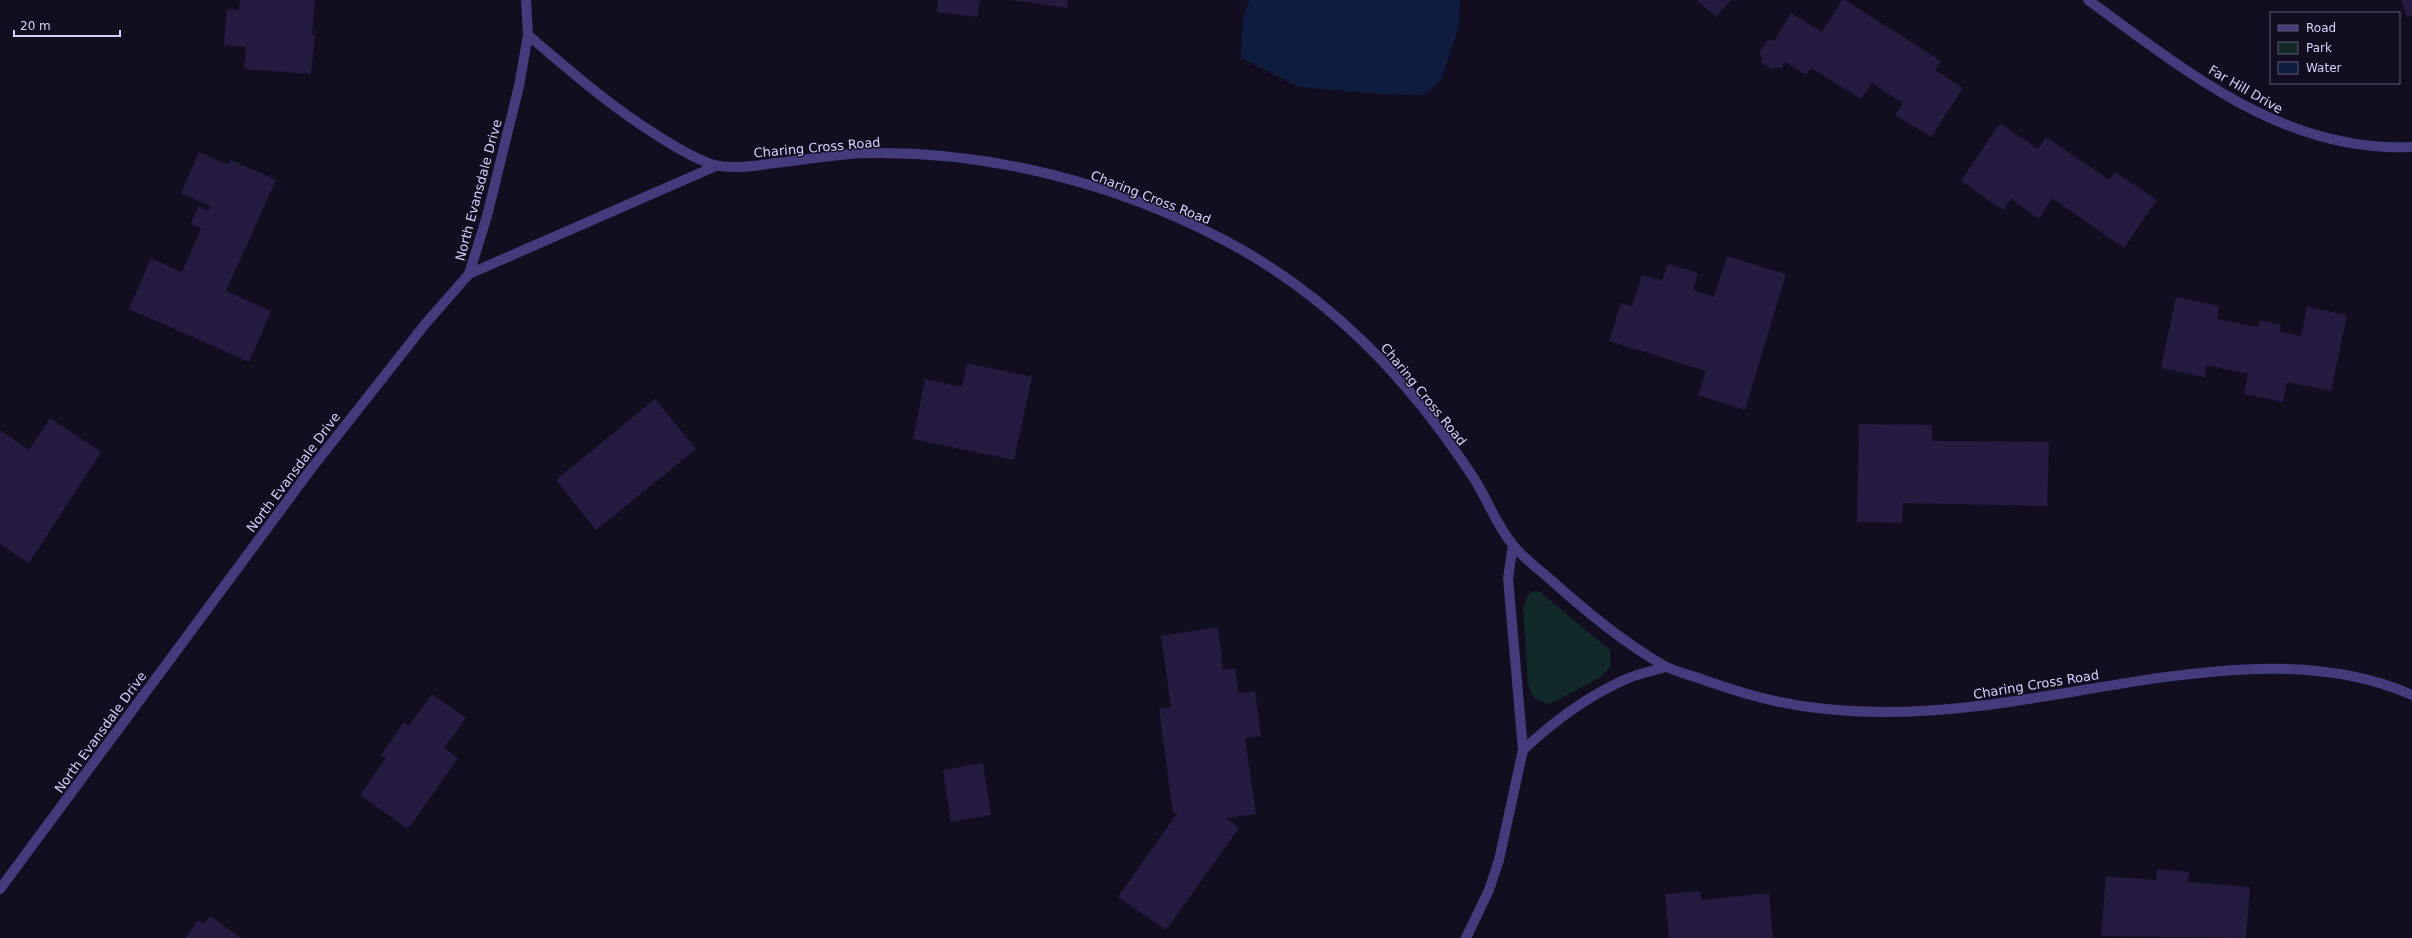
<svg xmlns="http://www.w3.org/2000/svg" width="2412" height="938" font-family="'DejaVu Sans',sans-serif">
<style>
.green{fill:#112929}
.water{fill:#0e1c3f}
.building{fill:#251b40}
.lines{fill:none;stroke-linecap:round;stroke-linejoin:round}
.street{stroke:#433b7c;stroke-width:10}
.labels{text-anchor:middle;stroke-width:3;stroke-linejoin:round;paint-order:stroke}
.street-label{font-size:13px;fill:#d8cffd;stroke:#120e20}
</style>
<rect width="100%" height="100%" fill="#120e20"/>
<path class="green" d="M1535,591L1540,592L1610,650L1611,667L1599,678L1550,704C1536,701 1531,697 1528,683L1523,608L1528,594Z"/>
<path class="water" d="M1249,0H1460L1459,26L1441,80L1424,95L1381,94L1299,87L1241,58L1243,19Z"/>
<path class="building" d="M240,0H315L312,35H315L311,74L244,69L246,47L224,45L227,9L239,10Z
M938,0H980L977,17L937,12Z
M1011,0H1068L1067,8Z
M1697,0H1731L1716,17Z
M1842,0H1845L1941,61L1935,70L1963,88L1931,137L1895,115L1903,103L1872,83L1861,99L1811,68L1806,75L1785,62L1782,67L1772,69L1762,63L1760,52L1767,41L1775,40L1791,13L1822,32Z
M2401,0H2412V15L2407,17Z
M2000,123L2038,149L2046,137L2109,180L2115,172L2157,200L2124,248L2052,198L2039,219L2011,199L2003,210L1961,181Z
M199,152L228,165L231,160L276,180L226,291L271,311L249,362L129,309L151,258L182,272L201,229L191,224L198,206L208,211L211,206L181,193Z
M1727,256L1786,274L1745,410L1698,395L1706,371L1609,341L1621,303L1632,306L1642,275L1662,281L1668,264L1698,273L1693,290L1714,297Z
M2176,297L2219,306L2217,319L2258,327L2260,320L2281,325L2280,332L2301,336L2307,307L2347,315L2331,391L2287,382L2283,402L2244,394L2248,374L2207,365L2204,377L2161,368Z
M967,363L1032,377L1014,460L913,439L925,379L962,387Z
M655,399L696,449L596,530L556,480Z
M50,418L101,452L29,563L0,544V430L29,450Z
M1859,424L1932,425V441L2049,442L2047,506L1903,503L1902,523L1857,522Z
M1218,627L1223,670L1235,668L1238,693L1255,691L1261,736L1245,738L1256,814L1226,818L1239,828L1166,930L1118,897L1178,812L1173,813L1159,709L1171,707L1161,636Z
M432,694L466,718L444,748L458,758L408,829L360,795L386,758L381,755L404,722L409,726Z
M983,763L991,815L951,822L943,770Z
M2157,869L2189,872L2188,882L2250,887L2246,938L2101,936L2106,876L2156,880Z
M1700,891L1701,900L1769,893L1773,938H1669L1665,894Z
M210,916L241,938H185L198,920L204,924Z"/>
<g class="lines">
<path class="street" d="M526,0L528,35C569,70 609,105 655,134C672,145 691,157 711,164C731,170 755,166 775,163C807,160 839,153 871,153C990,151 1117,184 1222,239C1330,295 1409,379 1475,480C1488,501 1497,526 1513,545C1523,558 1540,570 1552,581C1586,611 1624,643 1663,665C1675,672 1691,675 1704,680C1727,688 1751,696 1775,701C1842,716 1912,714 1978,706C2112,691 2284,637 2412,695
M2088,0C2187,71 2283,153 2412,147
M469,274L716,166
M1523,750C1553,722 1586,697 1624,680C1637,674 1652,671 1666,667
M0,889L311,469L426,323L469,274L487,216L519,86L528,35
M1466,938L1489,890L1499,860L1523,750L1508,578L1513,545"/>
</g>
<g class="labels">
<g class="street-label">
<text transform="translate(2246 89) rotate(30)" y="5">Far Hill Drive</text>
<text transform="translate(817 147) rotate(-5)" y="5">Charing Cross Road</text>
<text transform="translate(478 190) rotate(-75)" y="5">North Evansdale Drive</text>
<text transform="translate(1151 197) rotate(21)" y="5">Charing Cross Road</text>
<text transform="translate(1424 394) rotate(51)" y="5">Charing Cross Road</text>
<text transform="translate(293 472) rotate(-53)" y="5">North Evansdale Drive</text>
<text transform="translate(2036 684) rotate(-9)" y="5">Charing Cross Road</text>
<text transform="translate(100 732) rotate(-54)" y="5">North Evansdale Drive</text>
</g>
</g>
<rect x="2270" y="12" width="130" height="72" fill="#120e20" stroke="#615b78"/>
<rect x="2278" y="25" width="20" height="6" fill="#433b7c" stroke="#615b78"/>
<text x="2306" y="32" font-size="12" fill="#d8cffd">Road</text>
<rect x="2278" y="42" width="20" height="12" fill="#112929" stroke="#615b78"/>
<text x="2306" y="52" font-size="12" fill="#d8cffd">Park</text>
<rect x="2278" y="62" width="20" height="12" fill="#0e1c3f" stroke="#615b78"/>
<text x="2306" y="72" font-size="12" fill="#d8cffd">Water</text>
<path d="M14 30v6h106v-6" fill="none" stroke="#d8cffd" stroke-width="2"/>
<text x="20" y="30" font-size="12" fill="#d8cffd" stroke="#120e20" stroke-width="3" paint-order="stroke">20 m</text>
</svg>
